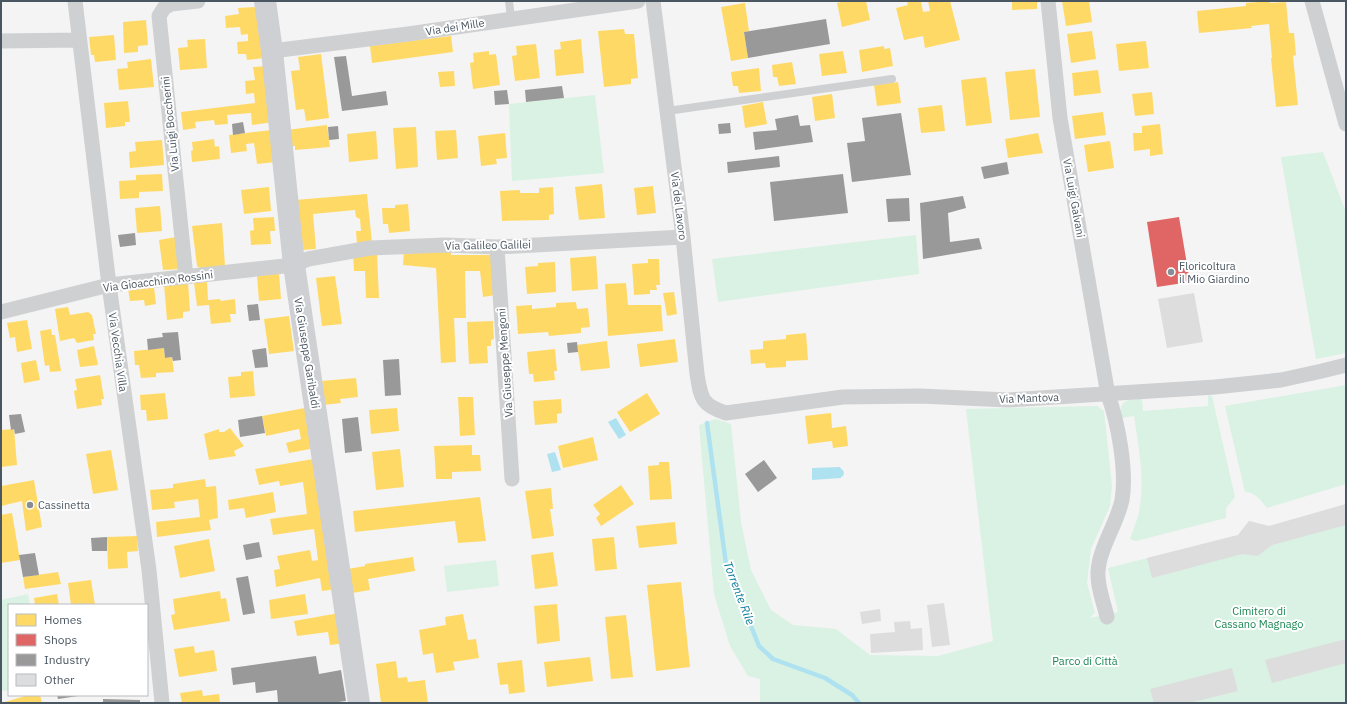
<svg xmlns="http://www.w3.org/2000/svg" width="1347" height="704" font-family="'IBM Plex Sans',sans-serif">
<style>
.green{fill:#d9f2e3}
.water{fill:#aee2f0}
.homes{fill:#ffd966}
.shops{fill:#e06666}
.industry{fill:#999}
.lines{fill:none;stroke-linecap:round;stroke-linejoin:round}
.stream{stroke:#aee2f0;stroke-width:4.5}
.building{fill:#ddddde}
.lane{stroke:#ced0d2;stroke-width:8}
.street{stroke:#ced0d2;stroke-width:15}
.secondary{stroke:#ced0d4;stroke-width:22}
.poi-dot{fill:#868d94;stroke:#fff;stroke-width:1.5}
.labels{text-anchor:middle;stroke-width:4;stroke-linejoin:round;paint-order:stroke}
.street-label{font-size:11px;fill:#4a5661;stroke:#fff}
.poi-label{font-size:11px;fill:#4a5661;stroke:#fff;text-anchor:start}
.park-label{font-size:11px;fill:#17864f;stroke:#fff}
.water-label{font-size:12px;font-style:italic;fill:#0c7c9b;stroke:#fff}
</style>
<rect width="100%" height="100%" fill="#f4f4f4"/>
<path class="green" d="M595,95L604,173L512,181L509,104Z
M1323,152L1345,210H1346V353L1316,359L1281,157Z
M916,235L919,274L718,302L712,259Z
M1346,385V484L1267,508C1261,500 1255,492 1245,492L1225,406Z
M1208,395L1212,396L1235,497L1226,508V518L1136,541L1130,539C1133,530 1137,521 1139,512C1145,481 1139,448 1134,416L1121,418C1118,400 1128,399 1142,399L1143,411L1208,406Z
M1097,406L1104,411L1112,486L1110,506L1091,549L1087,583L1095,613L1089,618L1118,612L1108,568L1238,535L1249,521L1269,526L1346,504V703H760V679L748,676L730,646L714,594L699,425L715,419L731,424L741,522L751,570L771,610L793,625L836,629L870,655L938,656L993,641L966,409Z
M496,560L499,586L447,592L444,566Z
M28,594L30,605H9V690L1,691V600Z"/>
<path class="water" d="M616,418L626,435L619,439L608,422Z
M555,452L561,470L552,472L547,454Z
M840,467C841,470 846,470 843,476L841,477V478L812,480V468Z"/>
<path class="homes" d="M844,1H866L870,20L842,27L837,3Z
M910,1H921L923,12L930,11L928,1H950L960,40L925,48L923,36L904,40L896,8L908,5L907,2Z
M1012,1H1037V9L1012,10Z
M1062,1H1089L1092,22L1066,26Z
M1270,1V3L1286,2L1289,33H1294L1296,55L1293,56L1298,105L1276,107L1271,58H1272L1269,24L1251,26L1252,28L1199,33L1197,11L1246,6V3Z
M745,3L749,31L744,32L748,58L731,61L721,7Z
M254,7L259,12L264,58L247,60L246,54H238L237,42L248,41V34L241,35L240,27L226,28L225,16L239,14L238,8Z
M146,20L148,45L138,46V52L124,53L123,22Z
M624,29L625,34H634L638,78L631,79V84L604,87L598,31Z
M1092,31L1096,59L1071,63L1067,34Z
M114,35L116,60L95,62L94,55H91L89,37Z
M451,36L453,52L372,63L370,46Z
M205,39L207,68L180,70L178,48L188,47L187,40Z
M581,39L584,73L556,76L554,50L561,49L560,42Z
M1146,41L1149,68L1119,71L1116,44Z
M536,44L540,78L515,81L512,56L517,55L516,46Z
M884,46V49L890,48L893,66L862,72L859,50Z
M489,51V55L496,54L500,85L473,89L470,63L474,62L473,53Z
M843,51L847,73L822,76L819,54Z
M321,54L329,118L306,121L304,109L296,110L291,71L300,70L298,57Z
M151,59L154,87L119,90L117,69L128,68L127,62Z
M792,62L796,84L779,86L777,77H773L772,65Z
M267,66L274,122L252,125L251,113L227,115L228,124L215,125L214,120L195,122L196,128L183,130L181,112L255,103L254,93L246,94L245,81L255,80L253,67Z
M759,68L761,91L739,93L738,86H733L731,72Z
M1035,69L1040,117L1010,120L1005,72Z
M1098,70L1101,93L1074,96L1072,73Z
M454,71L455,86L440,87L438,72Z
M986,77L992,123L966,126L961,80Z
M898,82L901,103L877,106L874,85Z
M1152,92L1154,114L1135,116L1132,94Z
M832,94L835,118L815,121L812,97Z
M128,101L130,122H125V126L106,128L104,103Z
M763,102L767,124L745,128L742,106Z
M942,105L945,131L921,133L918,108Z
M1103,112L1106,135L1075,139L1072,116Z
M1160,124L1163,154L1150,156V149L1134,151L1133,133H1142V126Z
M327,125L330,147L295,150V146L288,147L286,130Z
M416,127L418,167L396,169L393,128Z
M272,130L276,162L257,164L254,143L246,144L247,151L231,153L229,135Z
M456,130L458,158L437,160L435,131Z
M376,131L378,159L349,162L347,134Z
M505,133L507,158L496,159L497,164L481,166L478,136Z
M1038,133L1043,153L1008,158L1005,139Z
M214,139L215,147L219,146L220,159L192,162L191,151L193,150L192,142Z
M162,140L164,165L130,168L129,152L136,151L135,142Z
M1110,141L1114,168L1088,172L1084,145Z
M162,174L163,191L139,192V198L120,199L119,181L136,180V175Z
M602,184L605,218L579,220L575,187Z
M653,186L656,213L637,215L634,188Z
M269,187L271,211L244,214L241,190Z
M553,187L554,214L549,215V220L502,221L500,191L520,190V193H539V188Z
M367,194L372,243L357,244L356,231H361L360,219L356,217L355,210L313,214L316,249L302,250L295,200Z
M408,204L410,231L389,233L388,224H383L382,208H395V205Z
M160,206L162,231L137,233L135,208Z
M274,217L275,231H270L271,244L251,245L250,231L254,230L253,218Z
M222,223L225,266L200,268L197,266L192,226Z
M176,237L180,269L163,270L159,240Z
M404,250L451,251V255H493L495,295L483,297L480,271H465L466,318H454L456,362L441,363L436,268L403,265Z
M377,253L379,298H366L365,271H354L353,254Z
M596,256L598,289L572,291L570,258Z
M648,259H659L660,285H656L657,290H650V294L634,295L632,264L648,263Z
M555,262L556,292L527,294L525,267L538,266V263Z
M279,273L281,299L259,301L257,276Z
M335,276L342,324L322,326L316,278Z
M188,282L190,311L183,312V318L167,320L164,284Z
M207,282L208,300L220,299L221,301L235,299L236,314H230L231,322L211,324L209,305L197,306L194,283Z
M626,283L628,305H661L663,331L608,336L605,284Z
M154,287L156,304L145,306L144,300L130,301L128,289Z
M674,292L677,314L667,316L663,293Z
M576,302L577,309L588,308L590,327L581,328V333L549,336L548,332L518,334L516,306L532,305V309L556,307V303Z
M68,307L70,315L88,312L92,315L96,334H93L94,340L77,343L74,338L60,341L55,309Z
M289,316L294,351L269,354L264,319Z
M27,320L32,349L17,352L15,337L10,338L7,323Z
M493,321L494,339L491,340V346H487L488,363L469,364L467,322Z
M51,329L52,335H55L61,371L50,372L49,365L45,366L40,331Z
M806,333L808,360L786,361V367L766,368L765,363L751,364L750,350L763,349V341L786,339V335Z
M675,339L678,362L640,367L637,344Z
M607,341L610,368L581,371L577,345Z
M94,346L98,365L80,367L77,350Z
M164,348L165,358L172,357L174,372L156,373V377L141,378L139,365H135L134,351Z
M555,349L557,371H554L555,380L534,382L533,374H529L527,352Z
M36,360L40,380L24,383L21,363Z
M253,371L255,396L230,398L228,377L241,376V372Z
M100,375L104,399H101L102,405L77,409L74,391L77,390L75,379Z
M356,378L358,397L340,399L341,403L323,405L321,381Z
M165,393L168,419L147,421L146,410H141L140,395Z
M647,393L660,414L630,432L617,412Z
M458,397H473L475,435L460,436Z
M561,399L562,413L557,414V423L535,425L533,401Z
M310,407L315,448L289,453L286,443L301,439L299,429L266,436L262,416Z
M397,408L399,431L371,434L369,410Z
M831,413L832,428L846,426L848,446L833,448L832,441L808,444L805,416Z
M230,428L244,446L234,451L236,456L209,460L204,434L219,429V432H224Z
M14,429L17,465L1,467V430Z
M593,437L598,460L563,468L558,446Z
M472,445V455H480L481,471L452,472V479H436L434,446Z
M400,449L404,487L376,490L372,452Z
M111,450L118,490L93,494L86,454Z
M319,458L336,589L322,591L320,578L276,587L274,570L280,569L277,556L310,550L312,561L318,560L314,529L273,535L270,519L307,514L303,482L280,486L279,481L259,485L255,469Z
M659,462H669L672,499L650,500L648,466L659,465Z
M205,479L206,487L216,486L218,518L209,520L211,530L157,537L156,522L200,517L198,499L174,502L175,508L152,510L150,490L173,488V484Z
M34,480L42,527L26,531L22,501L1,506V486Z
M621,485L634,504L601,526L596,518L600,514L593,505Z
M551,488L553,509H550L554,536L532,539L525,491Z
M273,492L276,512L246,518L244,508L229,510L228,500Z
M480,497L486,541L458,543L455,521L355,532L353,511Z
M12,513L20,560L1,563V515Z
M675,522L677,544L639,548L636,526Z
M137,536L138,551L127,552L128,568L108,569L107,537Z
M614,537L617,569L595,571L592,539Z
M209,539L215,571L180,578L174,546Z
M553,552L558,586L535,589L531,555Z
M413,557L415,571L368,579L370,590L352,593L348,569L365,566V564Z
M58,572L61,584L25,589L23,577Z
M91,580L95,605H71L68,583Z
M681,582L690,667L656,671L647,585Z
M220,591L221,599L226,598L230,621L174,630L171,615L175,614L173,599Z
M57,594L59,605H35L34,598Z
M305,594L308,614L271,619L269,600Z
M557,604L560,641L537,644L534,606Z
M339,613L345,643L330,645L328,632L297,636L294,621Z
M463,614L468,640L476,639L479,658L453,662L455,670L436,673L433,653L423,655L419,630L446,625L445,617Z
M626,615L633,677L611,679L605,617Z
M194,646L195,653L214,650L217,671L179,677L174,649Z
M590,657L593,681L547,687L544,662Z
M522,660L525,692L509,694L508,684L500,685L497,663Z
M396,661L398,678L407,677L408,682L425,680L428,703H381L376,664Z
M202,690L203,696L219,694L220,703H182L180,693Z
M29,695H40L42,703H1Z"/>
<path class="shops" d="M1179,217L1190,282L1157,287L1147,222Z"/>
<path class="industry" d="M826,19L830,44L748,58L744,32Z
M346,56L352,96L386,91L388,105L342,111L334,57Z
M562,86L564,98L526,102L525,90Z
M507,90L509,104L495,105L494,91Z
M901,113L911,175L852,182L847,143L865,141L862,118Z
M798,115L800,126L810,125L813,142L755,150L753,132L777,130L775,119Z
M243,122L245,133L233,135L232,124Z
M730,123L731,133L719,134L718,124Z
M338,126L339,139L329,140L328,127Z
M779,156L780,167L728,173L727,162Z
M1007,162L1009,174L984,179L981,167Z
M843,174L848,213L774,221L770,182Z
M963,196L966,208L948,213L950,242L979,238L982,249L923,259L920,203Z
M909,198L910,221L888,222L886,199Z
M135,233L136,245L120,247L118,235Z
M258,304L260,320L249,321L247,305Z
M178,332L181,360L173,361L172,357L165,358L164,348L148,350L147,339L163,337L162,333Z
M577,342L578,352L568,353L567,343Z
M266,348L268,367L255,368L252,350Z
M399,359L401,395L385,396L383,360Z
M21,414L25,432L15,434L14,429L11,430L9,415Z
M262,416L265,433L240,437L238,420Z
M358,417L362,451L345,453L342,419Z
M764,460L777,478L758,492L745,474Z
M107,537V551H92L91,538Z
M259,542L262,557L246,560L243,545Z
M35,553L39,575L23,577L19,555Z
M248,576L255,613L243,615L236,578Z
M316,656L319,674L341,670L346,701L331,703H278L277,690L256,693L255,682L233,685L231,668Z
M57,695H77L78,696L58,699Z
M103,699L140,700V703H103Z"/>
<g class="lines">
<path class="stream" d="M707,423L726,564L759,646L773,659L825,678L852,695L859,703"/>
</g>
<path class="building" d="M1194,293L1203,342L1167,348L1158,299Z
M1346,504V525L1272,545L1258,556L1242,554L1152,578L1147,558L1238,535L1249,521L1269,526Z
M944,603L950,645L932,647L927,605Z
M880,609L881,621L862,624L860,612Z
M910,621L911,629L922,628L923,650L871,653L870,634L895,632L894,622Z
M1346,639V663L1272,683L1265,660Z
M1232,668L1238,691L1189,703H1154L1150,689Z"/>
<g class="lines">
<path class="lane" d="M509,1L511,18
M667,111L892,79"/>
<path class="street" d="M75,1L109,285L149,570L162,703
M653,1L683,237L697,374C701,398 701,405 726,413L843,397L920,396L1008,400L1215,387L1281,380L1322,371L1346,365
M1048,1L1060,118L1108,395C1118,422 1127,471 1122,500C1117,524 1099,548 1098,572C1097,587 1104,603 1107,617
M1312,1L1346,124
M1,41L79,40
M272,51L408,34L638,1
M497,247L512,479
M186,277L159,16L164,8L171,4L198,1
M1,312L109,285L294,265L308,259L370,248L445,245L497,247L683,237"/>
<path class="secondary" d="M265,1L272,51L294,265L359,703"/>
</g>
<g class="poi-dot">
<circle cx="1171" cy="272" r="4"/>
<circle cx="30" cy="505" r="4"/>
</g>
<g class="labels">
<g class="street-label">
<text transform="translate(455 27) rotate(-9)" y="4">Via dei Mille</text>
<text transform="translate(170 124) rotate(-96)" y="4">Via Luigi Boccherini</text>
<text transform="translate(1074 198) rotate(80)" y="4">Via Luigi Galvani</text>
<text transform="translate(679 206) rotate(83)" y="4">Via del Lavoro</text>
<text transform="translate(488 245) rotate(-1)" y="4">Via Galileo Galilei</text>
<text transform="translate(158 281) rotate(-7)" y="4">Via Gioacchino Rossini</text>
<text transform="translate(118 352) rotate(82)" y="4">Via Vecchia Villa</text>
<text transform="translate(307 353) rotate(81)" y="4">Via Giuseppe Garibaldi</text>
<text transform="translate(505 363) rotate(-94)" y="4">Via Giuseppe Mengoni</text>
<text transform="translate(1029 398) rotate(-2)" y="4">Via Mantova</text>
</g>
<g class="poi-label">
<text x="1179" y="270">Floricoltura<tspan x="1179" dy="13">il Mio Giardino</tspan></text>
<text x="38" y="509">Cassinetta</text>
</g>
<g class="park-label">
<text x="1259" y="615">Cimitero di<tspan x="1259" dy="13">Cassano Magnago</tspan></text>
<text x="1085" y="665">Parco di Città</text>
</g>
<g class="water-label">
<text transform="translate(739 593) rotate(69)" y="4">Torrente Rile</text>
</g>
</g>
<rect width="1347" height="704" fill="none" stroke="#4a5661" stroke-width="4"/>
<rect x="8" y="604" width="140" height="92" fill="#ffffff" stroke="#b7bbc0"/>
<rect x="16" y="614" width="20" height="12" fill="#ffd966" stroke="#b7bbc0"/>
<text x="44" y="624" font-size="12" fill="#4a5661">Homes</text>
<rect x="16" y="634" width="20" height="12" fill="#e06666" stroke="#b7bbc0"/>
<text x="44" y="644" font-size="12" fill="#4a5661">Shops</text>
<rect x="16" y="654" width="20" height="12" fill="#999999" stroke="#b7bbc0"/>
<text x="44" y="664" font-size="12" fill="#4a5661">Industry</text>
<rect x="16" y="674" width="20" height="12" fill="#ddddde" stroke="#b7bbc0"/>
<text x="44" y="684" font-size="12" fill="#4a5661">Other</text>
</svg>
